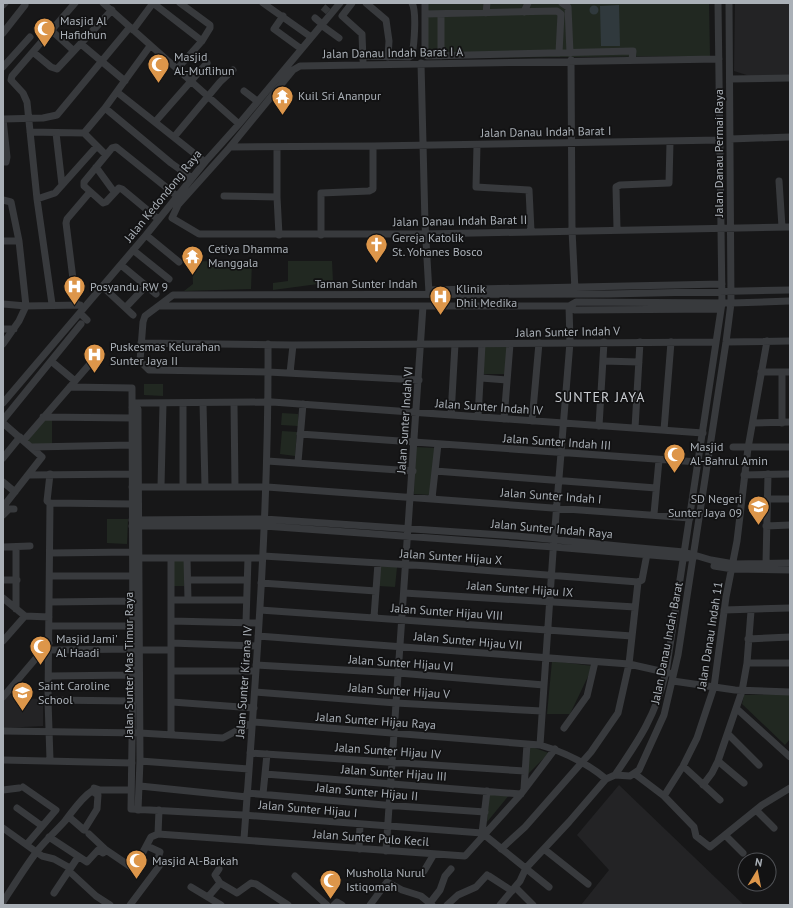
<svg xmlns="http://www.w3.org/2000/svg" width="793" height="908" font-family="'PT Sans',sans-serif">
<style>
.built{fill:#232325}
.green{fill:#212821}
.water{fill:#30393d}
.lines{fill:none;stroke-linecap:round;stroke-linejoin:round}
.minor-tunnel{stroke:#343638;stroke-width:7;stroke-dasharray:7 3.5;stroke-linecap:butt}
.minor{stroke:#383a3d;stroke-width:7}
.labels{text-anchor:middle;stroke-width:3.5;stroke-linejoin:round;paint-order:stroke}
.poi-label{font-size:12px;fill:#aab0b7;stroke:#121213;text-anchor:start}
.street-label{font-size:12px;fill:#aab0b7;stroke:#121213}
.quarter-label{font-size:14px;letter-spacing:1px;fill:#cbced3;stroke:#121213}
</style>
<rect width="100%" height="100%" fill="#171718"/>
<path class="built" d="M735,3H790V78H756L734,71Z
M9,693L15,698L43,699V726L3,728V700Z
M619,785L744,905H581L609,870L577,835Z"/>
<path class="green" d="M423,3H709L710,56L422,58Z
M192,261L252,262L251,289L184,291L193,284Z
M288,261H332L333,282L273,290V283L288,281Z
M509,346L507,374H482L484,347Z
M144,384H163V396L144,395Z
M282,413L298,414V426L281,425Z
M44,419H52V445H32L25,440Z
M282,431L297,432L295,456L280,454Z
M415,447L435,448L431,495L414,494Z
M107,519H128L127,544L107,543Z
M174,559H185L184,586H173Z
M380,566L397,567L395,587L379,586Z
M552,661L593,666L570,714H547Z
M790,694V739L785,745L742,704L744,695Z
M529,746L549,753L527,775Z
M489,793L510,794L487,822Z"/>
<path class="water" d="M619,5L620,46H601L600,6Z
M589.5 10a4.5 4.5 0 1 1 9 0a4.5 4.5 0 1 1-9 0Z"/>
<g class="lines">
<path class="minor-tunnel" d="M323,7L331,14"/>
<path class="minor" d="M103,3L239,124
M263,3L311,37
M352,3L342,16L362,34L363,60
M366,3L386,20L389,41L388,57
M425,3V52L427,56L633,51L632,60
M562,3L568,7L570,53
M3,5L5,3
M524,12L528,3
M486,13L487,3
M425,14L557,11L561,14L559,53
M283,16L274,29L300,48
M315,18L322,24
M321,25L339,38
M133,30L153,3L202,41
M52,31L74,51
M3,33L25,5
M81,44L125,81
M33,52L51,67L57,69L112,10
M363,56L409,57L412,55C414,45 417,12 412,3
M441,56V14
M719,59L300,66L293,70L230,147L178,205L172,218L199,234H425L790,227
M571,60L572,230L575,290
M421,63L425,224L429,293
M3,67L30,37
M177,69L202,41L210,28V25L180,3
M730,79L790,78
M244,91L257,101
M117,92L205,162
M105,108L171,163L192,178
M3,119L43,118L57,115L130,27
M155,122L207,63
M30,132L84,133L105,108L150,46
M56,133L62,185
M84,133L106,155
M174,137L220,82L233,70
M730,139L790,137
M477,145L476,187L529,190L531,231
M230,147L373,146L720,140
M277,147V197L279,235
M3,162H6L7,157L3,119
M96,167L112,189
M779,181L782,227
M224,196L277,197
M37,199L55,193L97,146
M3,200L11,202L19,241L26,306L19,321L3,344
M158,219L122,189L119,188L106,202L103,203L84,186V182L112,148L116,147L177,196
M617,229L616,187L620,185L669,183L670,142
M146,235L179,262
M321,235V193L369,191L373,189V146
M3,241H19
M133,250L169,279
M121,265L156,294
M103,287L133,315
M429,290L722,284
M76,303L66,223L67,219L90,192
M3,304L26,306L80,305
M52,304L37,199L27,102L23,93L11,80L12,76L75,3
M161,306H569L575,310L721,309
M569,306L576,302L731,303L790,301
M126,307L146,286
M80,313L87,320
M3,329H14
M726,342L790,341
M141,343L293,345L716,342
M51,361L75,381
M603,361L639,362
M761,372H790
M782,372V423
M290,373L293,345
M481,378L507,380
M419,380L268,372L149,370L140,361L143,322L145,316L173,295L609,294L790,290
M70,387L132,388L133,675L131,809L243,815L482,833
M3,403L146,235L205,162L239,124L340,3
M132,403L272,402L703,433
M203,403L205,487
M234,403L235,487
M132,407L138,409V421L140,761L138,810
M451,415L455,344
M43,417L132,418
M478,417L482,344
M504,419L510,344
M3,420L81,324
M532,421L539,343
M3,423L42,457L3,507
M753,423L790,422
M599,426L604,342
M635,428L640,342
M664,430L671,342
M300,434L698,462
M24,440L95,358
M32,447L132,445
M733,447H790
M3,458L20,437
M267,461L413,471
M298,462L303,404
M435,471L656,488
M50,474L47,501L50,503
M29,475L136,474
M744,475L790,474
M3,482L15,492
M161,486L163,404
M132,487H267L690,518
M183,487V403
M432,498L438,444
M767,499H790
M50,503L132,504
M654,514L659,460
M3,515L9,509H14
M132,520L264,519L517,536L629,547L684,552L711,560L734,564L790,563
M132,526H264L554,547L687,558
M766,526L790,525
M3,547L30,546
M50,553L132,552
M263,556L429,566L638,582
M140,558H263
M171,558V734
M187,558L188,600
M766,563L768,474
M714,566L733,569L790,570
M50,576H132
M3,580H17
M188,580H247
M261,583L376,591
M404,593L635,607
M3,598L25,616L49,617
M171,600H246
M49,602L132,601
M16,609V547
M260,610L632,636
M724,610L790,608
M374,617L378,563
M171,621L259,623
M246,622L248,558
M49,626H133
M258,636L629,664L669,673
M748,639L790,637
M3,641L25,616
M171,643L257,646
M49,650L133,649
M140,650H171
M747,663H790
M256,665L398,673L544,685
M172,671H256
M49,676L133,675
M673,681L735,690L790,692
M255,692L396,703L542,711
M3,697L49,643
M48,700L133,701
M172,702L254,708
M737,709L790,757
M564,728L587,696L595,662
M3,731L140,733L223,738L253,722L540,745C564,752 587,763 606,779
M728,734L759,765
M540,745L553,552L570,342L569,306
M250,753L525,771
M3,760L132,763
M50,760L48,700L50,503
M140,761L249,769
M718,761L744,783
M683,766L720,800
M265,774L521,794
M635,774L664,796L694,827L696,836L710,847L762,805L790,788
M615,775C639,740 656,715 666,672L722,303L718,3
M703,785L712,773L718,761L742,691L747,663L751,611
M140,786L247,797
M23,787L56,810L27,844
M94,788L100,790H131
M524,789L527,744
M3,790L19,788
M487,791L482,833L549,887
M247,793L384,805L485,812
M263,794L267,754
M664,796L683,766L697,738L714,687L726,597L737,541L748,448L767,341
M17,808L42,826
M159,810L158,834L465,856L521,794L555,749
M756,810L774,828
M3,828L42,856L54,859L70,868
M89,834L106,850
M725,835L743,853
M49,837L87,862L98,850L103,853L106,850L134,869L151,837L158,834
M244,839C256,674 269,510 268,344
M359,849L360,824
M501,849L525,827L591,752L618,713L629,664L638,582L642,580L647,554
M544,849L588,884
M386,851L423,306
M219,869L215,875L220,883
M69,871L96,896L110,905
M424,871L434,854
M295,876L327,905
M489,876L512,891
M191,887L221,905
M515,887L533,905
M54,893L78,857
M208,897L220,883L237,893L251,883L256,884L288,905
M3,902C14,885 25,867 38,850C46,840 56,831 65,821C73,811 81,798 92,791L98,795L97,809L84,830L69,817
M430,903L440,890L445,876L451,869
M130,905L160,865L157,861L160,852L147,846
M334,905L337,902L342,905
M370,905L387,882L402,890L421,896L432,905
M447,905L458,895L476,887L487,875
M500,905L520,881L526,868L569,822L606,779L615,775L630,776L639,770L664,715L678,655L726,342L731,303L729,3"/>
</g>
<defs>
<symbol id="mosque-pin" viewBox="-11 -11 22 30"><path d="M0 17L-7.5 6A9.5 9.5 0 1 1 7.5 6Z" fill="#dd964a" stroke="#121213"/><path d="M3.5-4.9A6 6 0 1 0 3.5 4.9A5 5 0 1 1 3.5-4.9Z" fill="#fff"/></symbol>
<symbol id="temple-pin" viewBox="-11 -11 22 30"><path d="M0 17L-7.5 6A9.5 9.5 0 1 1 7.5 6Z" fill="#dd964a" stroke="#121213"/><path d="M0-6L5-2H3V0L6.5 2.5H4V6H1.5V3h-3V6H-4V2.5H-6.5L-3 0V-2H-5Z" fill="#fff"/></symbol>
<symbol id="church-pin" viewBox="-11 -11 22 30"><path d="M0 17L-7.5 6A9.5 9.5 0 1 1 7.5 6Z" fill="#dd964a" stroke="#121213"/><path d="M-1.2-6h2.4v3.5h3.3v2.4h-3.3V6h-2.4V-.1h-3.3v-2.4h3.3Z" fill="#fff"/></symbol>
<symbol id="hospital-pin" viewBox="-11 -11 22 30"><path d="M0 17L-7.5 6A9.5 9.5 0 1 1 7.5 6Z" fill="#dd964a" stroke="#121213"/><path d="M-5-5h3v3.5h4V-5h3V5h-3V1.5h-4V5h-3Z" fill="#fff"/></symbol>
<symbol id="school-pin" viewBox="-11 -11 22 30"><path d="M0 17L-7.5 6A9.5 9.5 0 1 1 7.5 6Z" fill="#dd964a" stroke="#121213"/><path d="M0-5L7-2L0 1L-7-2ZM-4 1L0 2.5L4 1V4Q0 6-4 4Z" fill="#fff"/></symbol>
</defs>
<g fill-rule="evenodd">
<use href="#mosque-pin" x="32" y="16" width="25" height="34"/>
<use href="#mosque-pin" x="146" y="52" width="25" height="34"/>
<use href="#temple-pin" x="270" y="84" width="25" height="34"/>
<use href="#church-pin" x="364" y="232" width="25" height="34"/>
<use href="#temple-pin" x="180" y="244" width="25" height="34"/>
<use href="#hospital-pin" x="62" y="274" width="25" height="34"/>
<use href="#hospital-pin" x="428" y="284" width="25" height="34"/>
<use href="#hospital-pin" x="82" y="342" width="25" height="34"/>
<use href="#mosque-pin" x="662" y="442" width="25" height="34"/>
<use href="#school-pin" x="746" y="494" width="25" height="34"/>
<use href="#mosque-pin" x="28" y="634" width="25" height="34"/>
<use href="#school-pin" x="10" y="680" width="25" height="34"/>
<use href="#mosque-pin" x="124" y="848" width="25" height="34"/>
<use href="#mosque-pin" x="318" y="868" width="25" height="34"/>
</g>
<g class="labels">
<g class="poi-label">
<text x="60" y="25">Masjid Al<tspan x="60" dy="14">Hafidhun</tspan></text>
<text x="174" y="61">Masjid<tspan x="174" dy="14">Al-Muflihun</tspan></text>
<text x="298" y="100">Kuil Sri Ananpur</text>
<text x="392" y="242">Gereja Katolik<tspan x="392" dy="14">St. Yohanes Bosco</tspan></text>
<text x="208" y="253">Cetiya Dhamma<tspan x="208" dy="14">Manggala</tspan></text>
<text x="90" y="291">Posyandu RW 9</text>
<text x="456" y="293">Klinik<tspan x="456" dy="14">Dhil Medika</tspan></text>
<text x="110" y="351">Puskesmas Kelurahan<tspan x="110" dy="14">Sunter Jaya II</tspan></text>
<text x="690" y="451">Masjid<tspan x="690" dy="14">Al-Bahrul Amin</tspan></text>
<text x="742" y="503" text-anchor="end">SD Negeri<tspan x="742" dy="14">Sunter Jaya 09</tspan></text>
<text x="56" y="643">Masjid Jami'<tspan x="56" dy="14">Al Haadi</tspan></text>
<text x="38" y="690">Saint Caroline<tspan x="38" dy="14">School</tspan></text>
<text x="152" y="865">Masjid Al-Barkah</text>
<text x="346" y="877">Musholla Nurul<tspan x="346" dy="14">Istiqomah</tspan></text>
</g>
<g class="street-label">
<text transform="translate(393 53) rotate(-1)" y="4">Jalan Danau Indah Barat I A</text>
<text transform="translate(546 132) rotate(-1)" y="4">Jalan Danau Indah Barat I</text>
<text transform="translate(719 153) rotate(-90)" y="4">Jalan Danau Permai Raya</text>
<text transform="translate(163 196) rotate(-51)" y="4">Jalan Kedondong Raya</text>
<text transform="translate(460 221) rotate(-1)" y="4">Jalan Danau Indah Barat II</text>
<text x="366" y="288">Taman Sunter Indah</text>
<text transform="translate(568 332) rotate(-1)" y="4">Jalan Sunter Indah V</text>
<text transform="translate(489 407) rotate(4)" y="4">Jalan Sunter Indah IV</text>
<text transform="translate(405 420) rotate(-86)" y="4">Jalan Sunter Indah VI</text>
<text transform="translate(557 442) rotate(4)" y="4">Jalan Sunter Indah III</text>
<text transform="translate(551 496) rotate(4)" y="4">Jalan Sunter Indah I</text>
<text transform="translate(552 529) rotate(5)" y="4">Jalan Sunter Indah Raya</text>
<text transform="translate(451 557) rotate(4)" y="4">Jalan Sunter Hijau X</text>
<text transform="translate(520 589) rotate(4)" y="4">Jalan Sunter Hijau IX</text>
<text transform="translate(447 612) rotate(4)" y="4">Jalan Sunter Hijau VIII</text>
<text transform="translate(710 636) rotate(-81)" y="4">Jalan Danau Indah 11</text>
<text transform="translate(468 641) rotate(5)" y="4">Jalan Sunter Hijau VII</text>
<text transform="translate(667 643) rotate(-79)" y="4">Jalan Danau Indah Barat</text>
<text transform="translate(401 663) rotate(4)" y="4">Jalan Sunter Hijau VI</text>
<text transform="translate(129 665) rotate(-90)" y="4">Jalan Sunter Mas Timur Raya</text>
<text transform="translate(244 682) rotate(-86)" y="4">Jalan Sunter Kirana IV</text>
<text transform="translate(399 691) rotate(4)" y="4">Jalan Sunter Hijau V</text>
<text transform="translate(376 721) rotate(4)" y="4">Jalan Sunter Hijau Raya</text>
<text transform="translate(388 751) rotate(4)" y="4">Jalan Sunter Hijau IV</text>
<text transform="translate(394 773) rotate(4)" y="4">Jalan Sunter Hijau III</text>
<text transform="translate(367 792) rotate(5)" y="4">Jalan Sunter Hijau II</text>
<text transform="translate(308 809) rotate(5)" y="4">Jalan Sunter Hijau I</text>
<text transform="translate(371 838) rotate(4)" y="4">Jalan Sunter Pulo Kecil</text>
</g>
<g class="quarter-label">
<text x="600" y="402">SUNTER JAYA</text>
</g>
</g>
<rect width="793" height="908" fill="none" stroke="#aab0b7" stroke-width="8"/>
<g transform="translate(757 872) rotate(10)"><circle r="19" fill="#121213" stroke="#4f5155"/>
<path d="M0-3L7 15L0 10L-7 15Z" fill="#dd964a"/>
<text y="-6" font-size="11" font-weight="bold" text-anchor="middle" fill="#aab0b7">N</text>
</g>
</svg>
